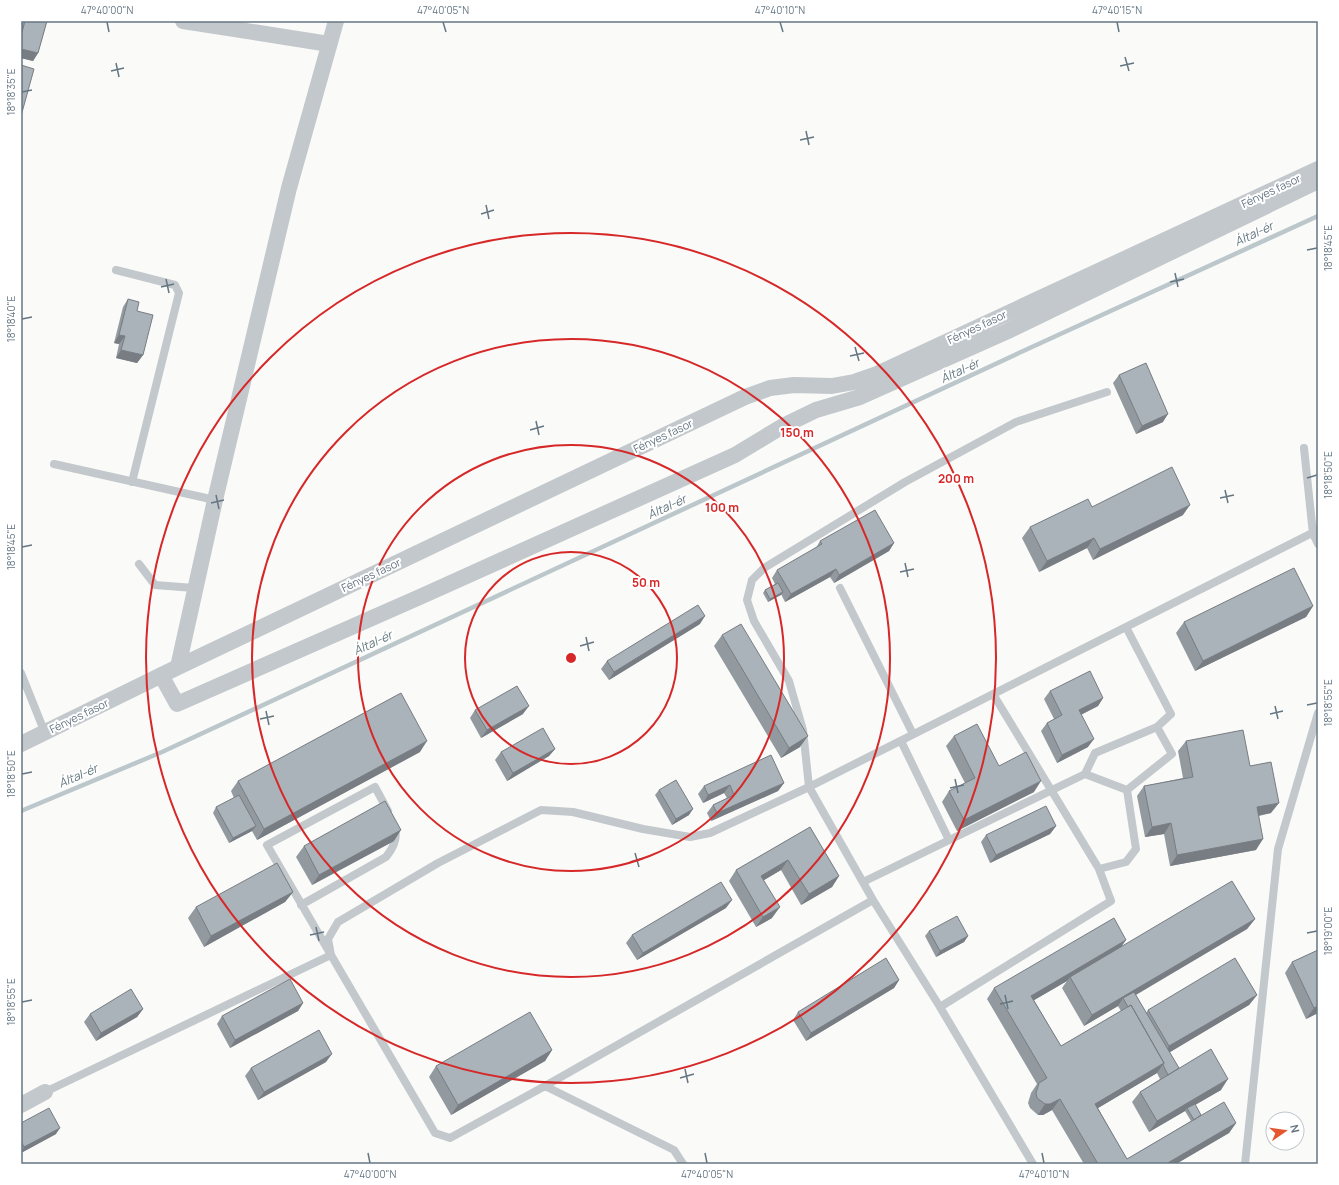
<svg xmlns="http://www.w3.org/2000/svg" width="1339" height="1185" font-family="Manrope,sans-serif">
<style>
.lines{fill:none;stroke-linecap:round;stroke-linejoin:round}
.stream{stroke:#bbc7cb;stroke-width:4.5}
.service{stroke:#c3c8cc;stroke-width:8}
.minor{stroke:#c3c8cc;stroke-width:16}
.wall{fill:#929a9f;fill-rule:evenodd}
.shaded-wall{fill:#777d82}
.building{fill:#aab3b9;stroke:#777d82}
.ticks{fill:none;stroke:#657683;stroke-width:1.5}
.ring{fill:none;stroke:#d62828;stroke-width:2}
.labels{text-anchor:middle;stroke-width:4;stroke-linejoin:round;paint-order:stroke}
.street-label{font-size:11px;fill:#657683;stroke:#fff}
.water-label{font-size:12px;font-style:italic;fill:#60757c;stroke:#fff}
.centre{fill:#d62828;stroke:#fff;stroke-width:2}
.ring-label{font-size:12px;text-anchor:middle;font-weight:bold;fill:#d62828;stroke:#fff;stroke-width:4;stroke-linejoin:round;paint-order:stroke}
.neatline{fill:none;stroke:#657683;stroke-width:1.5}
.ticks-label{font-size:10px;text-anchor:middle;fill:#657683}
</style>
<rect width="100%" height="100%" fill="#fafaf8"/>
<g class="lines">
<path class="stream" d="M21,811L162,752L1021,352L1318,216"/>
<path class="service" d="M116,270L175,285L179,293L132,482
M1304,448L1313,534L1318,544
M54,464L215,500
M139,564L155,585L194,588
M840,588L913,734
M1126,627L1171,714L1157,727
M21,673L45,733
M993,694L1099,869
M901,741L949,840
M863,882L1085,774
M301,905L386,857C392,849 398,840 395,829
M940,1007L1111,901L1099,869L1126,862L1136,849L1127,790L1172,754L1157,727L1095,753L1085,774L1127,790
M545,1086L450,1138L435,1133L331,955L328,939L338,922L438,863L541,810L573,812L643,829L690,837L710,833L809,787L1318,530
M45,1092L331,955L267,845L375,787L388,811
M683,1164L674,1150L545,1086L873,900
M1033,1164L940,1007L873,900L809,787L803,730L789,681L754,621L747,600L752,580L764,568L905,482L1016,422L1107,392
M1245,1164L1278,849L1318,713"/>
<path class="minor" d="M183,21L329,44
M178,667L215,500L289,188L336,21
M161,675L177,704L422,596L735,455L783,426L816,410L860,397L1008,331L1318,181
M21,744L178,667L745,397L770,388L794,385L832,386L854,382L877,374L1318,169
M21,1105L45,1092"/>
</g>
<path class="wall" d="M22,21H47L38,53L33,61L21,58V24Z
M128,299L137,311L143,355L137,363L116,358L119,344L114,343L123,307Z
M1119,375L1163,422L1136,434L1113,383Z
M1092,507L1183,515L1093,560L1087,548L1039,572L1022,538L1030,527Z
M820,541L894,543L889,551L834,583L830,577L785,602L781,594L768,602L763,593L765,590L775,584L772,578L777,570L816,548Z
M1313,606L1306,617L1195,671L1176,633L1184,622Z
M700,624L609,680L601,669L607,661Z
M722,635L800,747L781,758L714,646Z
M1050,691L1103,698L1098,706L1081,715L1088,747L1057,763L1041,731L1047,723L1054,719L1044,699Z
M475,710L523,714L481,738L470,718Z
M954,736L999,766L1034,792L957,831L942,802L949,791L965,783L946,746Z
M1186,741L1250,766L1271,813L1259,816L1256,850L1170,866L1164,834L1145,837L1137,796L1144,786L1183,778L1178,751Z
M555,749L549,756L507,781L495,760L501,752Z
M420,752L257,840L252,831L229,843L213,813L216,807L234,798L231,791L238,781Z
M784,783L778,791L711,821L707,813L713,805L727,798L724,793L703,803L698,794L704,786Z
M659,790L689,815L672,825L655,795Z
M1056,826L1050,834L990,863L981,842L986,835Z
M810,827L839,876L832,887L801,905L781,870L764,880L772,918L756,927L729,881L736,870Z
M394,841L312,885L296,857L304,846Z
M293,892L285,902L204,947L188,918L196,907Z
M726,908L637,960L626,943L632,935Z
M1255,919L1247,929L1136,995L1146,1013L1148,1010L1257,995L1249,1005L1169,1052L1179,1068L1221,1090L1195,1105L1201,1115L1236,1123L1229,1133L1176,1164H1084L1052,1110L1043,1115H1038L1030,1108L1028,1103L1031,1093L1037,1084L987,999L994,988L1126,940L1121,946ZM1067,981L1062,988L1084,1026L1118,1006L1121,1011L1061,1046L1034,1000ZM1157,1073L1160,1079L1140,1092L1132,1102L1149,1132L1185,1111L1191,1121L1127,1159L1098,1108Z
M929,931L968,936L964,942L936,957L925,936Z
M1318,950V1013L1306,1019L1285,973L1292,962Z
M899,980L894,988L806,1041L793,1020L798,1012Z
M303,1003L298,1011L230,1048L217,1024L222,1016Z
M143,1009L137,1017L96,1041L84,1022L90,1014Z
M552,1050L545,1061L451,1115L429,1077L436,1066Z
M326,1062L258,1100L245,1076L251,1068Z
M21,1123L56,1134L21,1153Z"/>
<path class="shaded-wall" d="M21,49L38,53L33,61L21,58Z
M119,335L125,336L119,344L114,343Z
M121,350L143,355L137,363L116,358Z
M1168,414L1163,422L1136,434L1142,426Z
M1190,505L1183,515L1093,560L1100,549Z
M1094,538L1087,548L1039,572L1047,561Z
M894,543L889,551L834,583L839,575Z
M836,569L830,577L785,602L791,594Z
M783,592L781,595L768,602L770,599Z
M1313,606L1306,617L1195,671L1203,661Z
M705,616L700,624L609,680L614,672Z
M1103,698L1098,706L1074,718L1079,710Z
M529,706L523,714L481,738L487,730Z
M808,736L800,747L781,758L789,748Z
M1094,739L1088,747L1057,763L1062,755Z
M427,741L420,752L257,840L264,829Z
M555,749L549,756L507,781L513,773Z
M1041,781L1034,792L957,831L964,820Z
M784,783L778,791L711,821L717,813Z
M730,785L724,793L703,803L708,795Z
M1279,803L1271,813L1250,817L1257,807Z
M693,809L689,815L672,825L676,819Z
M1171,823L1164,834L1145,837L1152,827Z
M256,826L252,831L229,843L233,838Z
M1056,826L1050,834L990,863L996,855Z
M401,830L394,841L312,885L319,875Z
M1263,839L1256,850L1170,866L1177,855Z
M788,860L781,870L754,886L761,876Z
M839,876L832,887L801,905L809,894Z
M293,892L285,902L204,947L211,936Z
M732,900L726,908L637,960L643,953Z
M780,907L772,918L756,927L763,917Z
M1255,919L1247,929L1125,1001L1123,998L1118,1006L1084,1026L1092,1015Z
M968,936L964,942L936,957L940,951Z
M1126,940L1119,950L1070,977L1067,981L1024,1006L1031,996Z
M899,980L894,988L806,1041L811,1033Z
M1257,995L1249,1005L1162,1057L1169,1046Z
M303,1003L298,1011L230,1048L235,1040Z
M1318,1006V1013L1306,1019L1314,1008Z
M143,1009L137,1017L96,1041L101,1033Z
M552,1050L545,1061L451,1115L458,1105Z
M332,1054L326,1062L258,1100L264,1092Z
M1164,1063L1157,1073L1088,1114L1095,1104Z
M1228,1079L1221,1090L1188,1109L1187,1108L1185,1111L1149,1132L1157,1121Z
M1060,1099L1052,1110L1043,1115H1038L1045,1104Z
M1236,1123L1229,1133L1176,1164H1166Z
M60,1128L56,1134L21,1153L24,1147Z"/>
<path class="building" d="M25,21H47L38,53L21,49V36Z
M21,65L34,69L21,116Z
M128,299L139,302L137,311L153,315L143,355L121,350L125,336L119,335Z
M1146,363L1168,414L1142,426L1119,375Z
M1172,467L1190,505L1100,549L1094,538L1047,561L1030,527L1088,499L1092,507Z
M875,510L894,543L839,575L836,569L791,594L777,570L822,544L820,541Z
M1294,568L1313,606L1203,661L1184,622Z
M778,583L783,592L770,599L765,590Z
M698,605L705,616L614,672L607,661Z
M741,624L808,736L789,748L722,635Z
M1090,671L1103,698L1079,710L1094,739L1062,755L1047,723L1062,715L1050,691Z
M517,686L529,706L487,730L475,710Z
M401,693L427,741L264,829L238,781Z
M977,724L999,766L1026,752L1041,781L964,820L949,791L975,778L954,736Z
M543,728L555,749L513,773L501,752Z
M1243,730L1250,766L1271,762L1279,803L1257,807L1263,839L1177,855L1171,823L1152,827L1144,786L1193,777L1186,741Z
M771,755L784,783L717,813L713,805L734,795L730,785L708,795L704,786Z
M676,780L693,809L676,819L659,790Z
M239,795L256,826L233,838L216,807Z
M385,801L401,830L319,875L304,846Z
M1046,806L1056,826L996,855L986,835Z
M810,827L839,876L809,894L788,860L761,876L780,907L763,917L736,870Z
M277,863L293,892L211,936L196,907Z
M1232,881L1255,919L1092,1015L1070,977Z
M721,882L732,900L643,953L632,935Z
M957,916L968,936L940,951L929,931Z
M1114,918L1126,940L1031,996L1061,1046L1131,1005L1164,1063L1095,1104L1127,1159L1224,1102L1236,1123L1166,1164H1098L1060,1099L1050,1104H1045L1037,1098L1036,1093L1039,1083L1047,1078L994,988Z
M1318,950V1006L1314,1008L1292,962Z
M886,958L899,980L811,1033L798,1012Z
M1235,958L1257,995L1169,1046L1148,1010Z
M290,979L303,1003L235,1040L222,1016Z
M131,989L143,1009L101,1033L90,1014Z
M1134,992L1179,1068L1168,1075L1163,1065L1164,1063L1131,1005L1128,1007L1123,998Z
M530,1012L552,1050L458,1105L436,1066Z
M319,1030L332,1054L264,1092L251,1068Z
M1211,1049L1228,1079L1157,1121L1140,1092Z
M1195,1104L1201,1115L1194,1120L1187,1108Z
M49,1108L60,1128L24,1147L21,1141V1123Z"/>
<path class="ticks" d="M107,22L109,32M443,22L446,32M780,22L783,32M1117,22L1119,32M1125,57L1129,71M116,63L119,77M1120,66L1134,63M111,71L124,68M22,92L32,90M806,131L809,145M800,140L814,137M486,205L489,219M481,214L494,210M1307,250L1317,248M1175,273L1178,287M166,279L169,293M1170,282L1184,279M161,287L174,284M22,319L32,317M855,347L859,361M850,356L864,353M536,421L539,435M530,430L544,426M1307,478L1317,475M1225,490L1228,503M216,495L219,509M1220,498L1234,495M211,503L224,500M22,547L32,545M905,563L908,577M900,572L914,569M586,637L589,651M580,646L594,642M1307,705L1317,703M1275,706L1278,719M266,711L269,725M1270,714L1283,711M260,719L274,716M22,774L32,772M955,779L958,793M950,788L964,785M635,853L639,867M630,862L644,858M316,927L319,941M1307,933L1317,931M310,935L324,932M1005,995L1008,1009M22,1002L32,1000M1000,1004L1013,1001M685,1069L688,1083M680,1078L694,1074M368,1153L370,1163M705,1153L707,1163M1042,1153L1044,1163"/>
<g class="ring">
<circle cx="571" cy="658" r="106"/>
<circle cx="571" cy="658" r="213"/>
<circle cx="571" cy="658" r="319"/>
<circle cx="571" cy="658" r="425"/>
</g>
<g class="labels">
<g class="street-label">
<text transform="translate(1271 191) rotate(-25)" y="4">Fényes fasor</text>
<text transform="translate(977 327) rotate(-25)" y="4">Fényes fasor</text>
<text transform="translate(663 436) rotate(-25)" y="4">Fényes fasor</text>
<text transform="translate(371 575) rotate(-25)" y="4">Fényes fasor</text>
<text transform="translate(79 716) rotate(-26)" y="4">Fényes fasor</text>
</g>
<g class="water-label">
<text transform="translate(1254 234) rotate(-25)" y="4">Által-ér</text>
<text transform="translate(960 371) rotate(-25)" y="4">Által-ér</text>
<text transform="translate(667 507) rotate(-25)" y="4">Által-ér</text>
<text transform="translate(373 643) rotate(-25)" y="4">Által-ér</text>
<text transform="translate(78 776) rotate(-23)" y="4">Által-ér</text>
</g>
</g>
<circle cx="571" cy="658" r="6" class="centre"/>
<g class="ring-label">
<text x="797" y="437">150 m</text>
<text x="956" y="483">200 m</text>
<text x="722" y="512">100 m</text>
<text x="646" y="587">50 m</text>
</g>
<rect width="1339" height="1185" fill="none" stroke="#ffffff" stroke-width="44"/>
<g transform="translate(1285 1131) rotate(77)"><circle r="19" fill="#ffffff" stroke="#c1c8cd"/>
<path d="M0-3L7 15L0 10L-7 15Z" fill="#e4572e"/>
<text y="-6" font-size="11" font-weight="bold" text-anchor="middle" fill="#657683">N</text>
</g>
<rect x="22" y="22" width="1295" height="1141" class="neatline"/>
<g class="ticks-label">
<text x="107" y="14">47°40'00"N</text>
<text x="443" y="14">47°40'05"N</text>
<text x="780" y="14">47°40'10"N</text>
<text x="1117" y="14">47°40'15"N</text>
<text transform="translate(11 92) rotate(-90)" y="4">18°18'35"E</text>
<text transform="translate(1328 248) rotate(-90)" y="4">18°18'45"E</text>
<text transform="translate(11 319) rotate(-90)" y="4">18°18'40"E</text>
<text transform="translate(1328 475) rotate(-90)" y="4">18°18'50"E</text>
<text transform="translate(11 547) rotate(-90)" y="4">18°18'45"E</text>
<text transform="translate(1328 703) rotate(-90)" y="4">18°18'55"E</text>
<text transform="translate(11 774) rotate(-90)" y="4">18°18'50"E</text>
<text transform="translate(1328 931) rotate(-90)" y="4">18°19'00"E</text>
<text transform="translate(11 1002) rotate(-90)" y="4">18°18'55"E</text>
<text x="370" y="1178">47°40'00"N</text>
<text x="707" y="1178">47°40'05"N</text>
<text x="1044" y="1178">47°40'10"N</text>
</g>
</svg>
